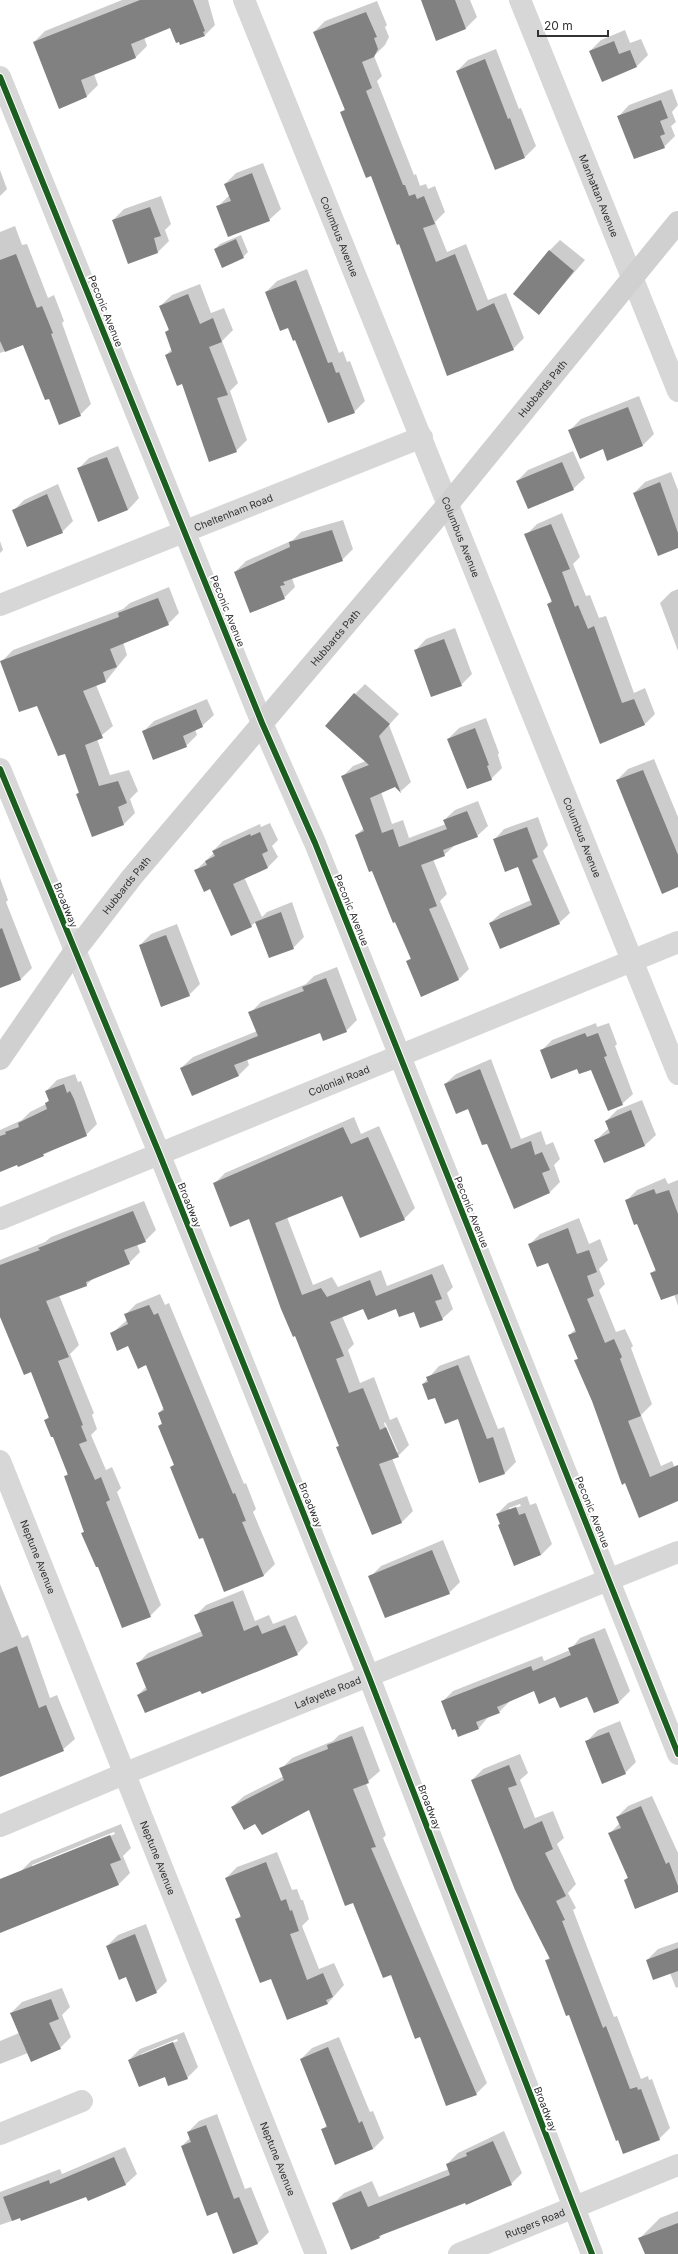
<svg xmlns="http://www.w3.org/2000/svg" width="678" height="2254" font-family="Inter,sans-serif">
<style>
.shadow{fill:#0003;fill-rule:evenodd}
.building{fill:#818181}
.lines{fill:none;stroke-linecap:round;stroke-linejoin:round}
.street{stroke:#d7d7d7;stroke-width:22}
.secondary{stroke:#d0d0d0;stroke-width:22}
.cycleway-casing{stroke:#fff;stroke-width:8}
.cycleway{stroke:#1b5e20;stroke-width:6}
.labels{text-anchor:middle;stroke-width:4;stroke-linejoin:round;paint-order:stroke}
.street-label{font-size:10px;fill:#333;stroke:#fff}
</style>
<rect width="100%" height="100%" fill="#fff"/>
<path class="shadow" d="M122,0H208L215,25L204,36L171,26L144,37L147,46L136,57L94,74L98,85L87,96L60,108L34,42L45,31Z
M422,0H470L477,17L466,28Z
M377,1L387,25L385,27L389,37L385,45L374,56L382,76L377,81L414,175L416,174L420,186L426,184L428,189L435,186L445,212L435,222L447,252L466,244L488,300L506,293L524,338L513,349L400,243L372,175L341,113L345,109L314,32L325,21Z
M625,30L630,43L641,39L648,55L637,66L602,80L590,51L601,40Z
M496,49L519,109L521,108L536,146L525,157L457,71L468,60Z
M672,89L678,105L672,112L676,122L671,126L675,136L664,147L618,117L629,105Z
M263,163L281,209L269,220L217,207L230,195L225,184L236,173Z
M0,170L7,189L0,196Z
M161,196L171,224L165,230L169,241L158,252L128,262L113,220L124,209Z
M15,226L22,245L27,244L48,298L54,295L64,321L62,323L91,404L80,415L49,398L24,344L0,353V232Z
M241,235L248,252L243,257L215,249L220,244Z
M560,240L585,260L539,313L549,251Z
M307,269L339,353L343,351L347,362L350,361L365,401L354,412L295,339L266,292L277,281Z
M200,284L211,313L224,308L233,330L222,341L238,383L230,391L247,440L236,451L183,383L166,355L172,349L166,332L169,329L160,306L172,295Z
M639,396L654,434L643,445L608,459L603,448L570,430L581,419Z
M118,446L139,498L128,510L78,469L89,458Z
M573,451L585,478L573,489L517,481L528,470Z
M671,472L678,490V547L634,493L645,482Z
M58,484L73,521L62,532L13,511L24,500Z
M562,513L580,557L573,564L586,596L590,595L599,618L606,616L634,693L645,688L655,714L644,725L600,743L548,604L552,600L526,535L537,524Z
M343,520L353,549L342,560L292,578L295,587L284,598L235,572L246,561L293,540L301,532Z
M0,541L3,550L0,553Z
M169,587L179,613L168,624L123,642L127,655L106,681L96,685L113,726L97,739L110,775L129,770L138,791L130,799L135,813L124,824L77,794L80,791L66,752L38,705L2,661L13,650L123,609L130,603Z
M678,589V651L660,603L671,592Z
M455,628L472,674L461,685L415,651L426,639Z
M365,684L399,714L389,725L411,782L401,791L395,786L381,792L392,824L403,820L409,838L446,824L444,820L455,810L478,801L488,826L477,836L455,845L444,855L433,859L447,894L440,901L469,969L459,979L421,995L407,961L411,958L356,835L364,828L343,776L353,766L366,761L355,694Z
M207,699L214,715L202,726L195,729L197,735L186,746L143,732L154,721Z
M486,718L499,753L498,755L502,768L491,779L448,739L459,728Z
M654,759L678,817V886L617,780L628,769Z
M538,817L548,845L543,851L570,913L559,923H490L501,913L531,900L518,866L494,840L504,829Z
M270,823L278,840L272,846L278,857L268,867L244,877L262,917L267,912L292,902L304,937L293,948L256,922L251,926L195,871L214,853L213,851L223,841L260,824L261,827Z
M0,878L8,900L6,902L32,968L21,979L0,987Z
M177,924L200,984L189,995L140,945L151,934Z
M337,967L357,1020L346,1031L320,1032L247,1059L249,1065L238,1076L181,1068L193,1057L257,1031L250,1013L261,1002L306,984L314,976Z
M596,1023L597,1027L609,1023L617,1044L615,1046L633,1094L622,1104L591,1069L577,1068L541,1051L552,1040Z
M491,1059L521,1139L541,1131L546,1145L553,1142L560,1159L554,1165L560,1182L550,1192L514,1207L487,1142L468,1108L445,1084L456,1074Z
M75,1074L78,1082L81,1081L97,1124L86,1135L19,1166L18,1164L0,1171V1130L22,1120L30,1112L46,1104L49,1100L46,1091L57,1080Z
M642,1100L656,1135L644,1146L596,1140L609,1128L606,1121L617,1110Z
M354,1117L361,1134L379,1126L415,1208L404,1219L343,1195L287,1217L313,1285L332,1277L338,1287L381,1270L387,1286L443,1264L453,1287L447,1293L453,1309L442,1319L415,1310L397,1307L363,1308L342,1316L354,1344L348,1350L360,1383L374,1377L390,1420L397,1417L409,1445L398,1456L392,1458L413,1511L402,1522L372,1534L338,1447L340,1445L250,1218L214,1184L225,1173ZM385,1422L398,1452H395L384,1423Z
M665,1178L668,1184L678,1180V1306L674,1294L651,1273L656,1269L638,1222L626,1201L637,1190Z
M144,1201L156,1230L145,1241L137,1244L140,1252L129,1263L94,1278L86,1285L59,1295L79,1345L70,1354L94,1413L92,1415L97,1429L91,1435L106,1470L112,1467L121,1488L117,1492L161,1605L150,1616L82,1533L85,1531L65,1477L68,1473L54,1435L45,1420L50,1416L32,1371L0,1316V1260L45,1242L51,1237Z
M579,1218L589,1244L600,1239L608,1260L599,1269L605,1284L599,1290L616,1332L625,1329L633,1346L631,1348L652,1404L641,1415L661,1466L672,1461L678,1475V1497L639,1516L576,1361L579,1357L569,1335L576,1329L549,1261L529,1245L540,1234Z
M160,1294L165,1305L169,1303L244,1484L246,1483L256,1509L253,1512L275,1564L264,1575L225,1590L203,1536L171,1467L175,1464L159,1426L163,1422L159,1413L164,1407L147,1364L129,1345L111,1334L127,1320L125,1315L136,1304Z
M469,1355L498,1429L504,1427L516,1462L505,1473L480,1482L458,1418L423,1384L439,1366Z
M527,1496L530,1505L536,1503L552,1544L541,1555L499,1525L501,1523L497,1514L508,1503ZM520,1504L521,1506L509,1510V1508Z
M443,1540L460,1582L449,1593L370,1577L381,1566Z
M0,1584L22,1638L28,1635L50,1698L57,1695L75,1739L60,1752L0,1776Z
M243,1590L255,1621L269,1615L273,1624L296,1615L308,1643L297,1654L201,1689L138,1695L147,1686L137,1664L148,1653L202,1631L195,1616L206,1605Z
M605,1628L630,1691L619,1702L594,1711L588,1695H556L534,1690L510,1701L499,1712L489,1716L479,1728L442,1702L453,1691L542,1656L544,1661L570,1650L580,1638Z
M620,1721L636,1762L625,1773L587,1741L598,1730Z
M363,1726L380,1771L366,1783L386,1835L383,1838L487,2083L476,2094L420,2036L392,1974L309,1809L256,1822L232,1807L244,1796L284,1776L281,1769L292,1758L333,1741L339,1735Z
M520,1754L528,1773L520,1780L535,1818L553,1811L564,1838L557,1844L576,1884L568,1893L576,1908L573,1910L614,2017L617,2016L641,2079L648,2076L649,2080L652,2079L670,2128L659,2139L569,2013L546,1961L550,1957L472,1780L483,1769Z
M652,1796L678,1853V1891L625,1880L628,1877L609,1834L620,1823L617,1817L628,1806Z
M121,1824L131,1848L123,1856L130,1873L119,1884L20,1872L31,1861ZM114,1832L115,1834L32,1867V1865Z
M277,1852L292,1890L297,1889L301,1900H303L309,1919L302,1926L319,1969L334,1963L344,1985L328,2003L288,2019L272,1978L236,1920L241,1915L226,1878L237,1867Z
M146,1924L167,1981L156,1992L127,1976L107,1946L118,1935Z
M678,1942V1987L676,1988L670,1973L647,1960L658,1949Z
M62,1988L70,2007L62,2015L71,2037L60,2048L28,2053L0,2064V2041L19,2033L11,2013L22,2002Z
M184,2032L198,2067L187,2078L165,2075L129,2060L140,2049ZM177,2039L178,2041L141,2056V2054Z
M339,2037L370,2112L373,2111L384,2138L373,2149L335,2164L322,2130L327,2125L301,2059L312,2048Z
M217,2114L245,2189L251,2187L269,2232L258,2243L234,2253L217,2210L182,2146L190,2138L188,2132L199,2121Z
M504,2131L522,2173L511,2184L384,2233L380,2237L333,2204L344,2193L372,2181L379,2197L449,2169L447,2164L458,2153Z
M125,2147L137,2174L125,2185L87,2195L0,2225V2192L60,2169L62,2174Z
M678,2211V2254H646L640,2238L660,2218Z"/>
<path class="building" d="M140,0H193L205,31L203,32L205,36L180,45L179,42L176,43L170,28L131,44L136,58L81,80L87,97L59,109L33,42Z
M421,0H455L466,29L436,41Z
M366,12L377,37L374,38L378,49L374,57L362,62L372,88L366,91L403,185H405L409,196L415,194L417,199L424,196L435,224L423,228L436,262L455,254L477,311L494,303L514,350L447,376L399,244L397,245L371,176L366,178L340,112L345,110L313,32Z
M614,41L619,54L630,50L637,67L602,82L589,51Z
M485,59L508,119L510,118L525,158L495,170L456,71Z
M661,100L668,118L660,121L665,134L660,136L665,148L634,159L617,116Z
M252,173L270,221L228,237L216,206L231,201L224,184Z
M150,207L161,236L154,238L158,253L128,264L112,220Z
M236,239L244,258L222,268L214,249Z
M549,250L574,271L539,315L513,294Z
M16,254L37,308L42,306L53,333L51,334L81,416L59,425L49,399L45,400L23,345L5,352L0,341V260Z
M296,280L328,363L332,362L336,373L339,372L355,413L328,423L295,340L293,341L288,328L280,331L265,292Z
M188,294L200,324L213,318L222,342L209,347L228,395L217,398L237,452L209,462L182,384L177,386L165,355L172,352L165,332L169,330L159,306Z
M628,407L643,446L607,461L603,449L580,459L568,430Z
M107,457L128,510L98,522L77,468Z
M562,462L574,490L528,509L516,481Z
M660,482L678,533V548L658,556L633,493Z
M47,494L63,533L27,547L12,510Z
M551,524L570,569L562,572L575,607L578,605L588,629L594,626L622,703L634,699L645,725L600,744L547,604L552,602L524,534Z
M332,530L343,561L283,582L285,585L280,586L285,599L250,613L234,572L290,547L289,542Z
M158,598L169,625L110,649L117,667L103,672L106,682L83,691L103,738L85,745L99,786L118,781L127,803L118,807L124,825L92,837L76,794L79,793L65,754L58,756L37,706L19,712L0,661L119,617L118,613Z
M444,639L462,686L431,697L414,650Z
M354,693L390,724L379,736L401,793L395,787L370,798L382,833L393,829L399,847L447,829L443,820L467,811L478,837L443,850L445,856L421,865L437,906L429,909L459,980L421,997L406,961L411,959L395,922L393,923L372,871L369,872L355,835L364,831L341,776L369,765L325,726Z
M196,709L203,727L183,736L187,747L153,760L142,731Z
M475,728L489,765L487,766L492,780L467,789L447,739Z
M643,770L678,855V887L662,894L616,780Z
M527,827L538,857L532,860L560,924L500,949L489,923L532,905L518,867L505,872L493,839Z
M260,832L268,851L262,854L268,868L233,884L252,927L231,936L210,889L204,892L194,870L207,865L205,861L215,856L212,851L250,834L251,836Z
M281,912L294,949L269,958L255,922Z
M2,928L21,980L0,988V929Z
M166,935L190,996L161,1007L139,945Z
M326,978L347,1032L323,1041L320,1033L234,1065L239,1076L192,1096L180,1068L258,1036L248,1012L304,991L302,987Z
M585,1033L587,1037L598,1033L607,1056L604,1057L623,1105L608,1111L591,1070L579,1074L577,1069L551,1079L540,1050Z
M480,1069L511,1149L531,1141L535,1155L542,1152L550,1170L542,1173L550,1193L514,1209L487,1144L482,1145L468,1109L456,1114L444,1084Z
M64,1084L67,1093L70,1091L74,1099L87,1136L43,1154L44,1156L18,1167L17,1165L0,1172V1136L6,1134L5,1132L19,1127L18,1123L47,1109L45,1103L49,1101L45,1091Z
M631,1110L645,1146L604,1163L594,1140L610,1133L605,1121Z
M343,1127L351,1144L368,1137L405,1220L360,1238L342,1196L275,1223L302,1295L321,1288L327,1297L370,1280L376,1296L432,1274L442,1299L435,1301L443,1320L420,1328L414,1312L399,1317L396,1309L368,1320L363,1309L330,1322L344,1356L336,1359L349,1393L363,1388L380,1430L386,1427L399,1457L379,1464L402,1523L372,1535L336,1447L339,1446L295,1336L293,1337L281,1309L249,1219L230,1227L213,1183Z
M654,1189L656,1194L669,1190L678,1214V1294L661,1300L650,1273L656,1271L637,1224L634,1225L625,1200Z
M133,1211L146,1242L124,1250L130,1264L86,1282L87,1286L46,1301L69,1357L58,1361L83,1425L81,1426L87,1441L79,1444L95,1480L101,1477L110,1500L106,1502L151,1617L122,1628L98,1567H96L81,1533L84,1532L64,1476L68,1475L53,1437H51L44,1420L49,1418L31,1372L24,1375L0,1317V1265L40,1250L38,1248Z
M568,1228L577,1254L589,1250L597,1272L587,1276L594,1296L587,1299L605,1343L614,1339L622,1357L620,1359L641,1416L628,1421L650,1477L678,1465V1501L639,1518L625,1483L622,1485L592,1401L574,1360L578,1359L568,1335L576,1332L548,1263L537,1267L528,1244Z
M149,1305L154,1315L158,1313L233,1494L235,1493L246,1521L242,1522L264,1576L224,1592L203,1538L199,1539L170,1467L174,1465L158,1426L162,1424L158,1413L164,1410L146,1365L138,1369L128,1346L117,1351L110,1333L128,1324L124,1314Z
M458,1365L487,1439L493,1437L505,1474L479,1483L458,1419L445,1424L435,1398L428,1400L422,1384L428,1382L426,1377Z
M516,1507L519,1515L525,1513L541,1555L514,1566L498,1525L500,1524L496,1514Z
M432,1550L450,1594L385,1618L368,1576Z
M233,1601L244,1631L258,1625L262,1634L285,1625L298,1655L202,1694L200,1691L145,1713L137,1695L147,1690L136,1663L203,1636L194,1615Z
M594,1638L619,1703L594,1713L587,1697L560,1708L555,1697L539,1704L534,1691L497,1707L500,1713L476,1722L479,1729L458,1737L455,1729L452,1730L441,1701L531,1666L533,1671L571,1655L568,1648Z
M17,1646L39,1708L46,1705L64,1751L0,1777V1653Z
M609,1732L626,1774L602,1784L585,1741Z
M352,1736L369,1783L353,1789L376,1847L371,1848L477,2095L446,2106L420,2037L415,2039L391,1975L383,1978L353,1903L345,1906L309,1810L262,1835L255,1824L244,1830L231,1807L284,1780L279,1768L328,1749L327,1745Z
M509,1765L517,1785L508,1788L524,1829L542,1821L553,1849L545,1853L566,1896L556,1901L565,1920L562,1921L603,2028L606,2026L630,2089L637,2087L638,2090L641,2089L660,2140L623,2154L618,2140L616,2141L569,2015L566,2016L545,1960L550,1959L515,1890L471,1780Z
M641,1806L666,1864L669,1862L678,1886V1892L635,1909L624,1880L628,1878L608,1833L621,1828L616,1817Z
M110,1835L121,1860L110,1864L119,1885L0,1933V1879Z
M266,1862L281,1901L286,1899L290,1911L292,1910L299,1931L290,1934L307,1980L323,1973L333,1997L326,2000L328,2004L287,2020L271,1979L260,1983L235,1919L241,1917L225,1878Z
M135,1934L157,1993L136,2002L126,1977L119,1980L106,1946Z
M678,1948V1971L653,1980L646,1960Z
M51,1999L59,2019L49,2023L61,2049L31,2062L10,2013Z
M173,2042L188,2079L168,2086L165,2077L139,2087L128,2060Z
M328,2047L359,2123L362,2121L373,2149L335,2165L321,2129L327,2127L300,2059Z
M206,2125L234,2199L239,2197L258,2244L233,2254L217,2212L207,2216L181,2146L191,2142L187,2132Z
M493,2141L512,2185L466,2205L465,2203L379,2236L380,2238L351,2250L332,2203L361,2191L368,2207L450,2175L446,2164L467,2156L466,2153Z
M114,2157L126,2185L88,2201L86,2197L21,2221L20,2218L12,2221L3,2197L49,2180L50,2184Z
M678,2223V2254H645L638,2238Z"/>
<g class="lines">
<g class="street">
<path id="s1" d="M244,0L678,1074"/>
<path id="s2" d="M520,0L678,391"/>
<path d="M0,77L262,723L315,843L678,1754"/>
<path id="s3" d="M0,605L422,437"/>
<path d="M0,769L159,1153L369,1677L592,2254"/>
<path id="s4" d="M0,1219L678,942"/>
<path id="s5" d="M0,1461L316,2254"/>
<path id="s6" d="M0,1826L126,1773L678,1552"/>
<path d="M0,2134L82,2101"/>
<path id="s7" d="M459,2254L678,2165"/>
</g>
<path class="secondary" id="s8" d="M0,1059L74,952L132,877L449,503L678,222"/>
<defs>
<path id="cycleway" d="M0,77L262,723L315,843L678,1754
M0,769L159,1153L369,1677L592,2254"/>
</defs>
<use href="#cycleway" class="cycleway-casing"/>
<use href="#cycleway" class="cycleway"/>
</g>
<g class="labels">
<g class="street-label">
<text dy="4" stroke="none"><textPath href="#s2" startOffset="211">Manhattan Avenue</textPath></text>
<text dy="4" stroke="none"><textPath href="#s1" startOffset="255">Columbus Avenue</textPath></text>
<text transform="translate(106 311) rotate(68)" y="4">Peconic Avenue</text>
<text dy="4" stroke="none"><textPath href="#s8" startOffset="863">Hubbards Path</textPath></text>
<text dy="4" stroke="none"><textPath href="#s3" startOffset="251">Cheltenham Road</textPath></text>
<text dy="4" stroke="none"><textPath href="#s1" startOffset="579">Columbus Avenue</textPath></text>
<text transform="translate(228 611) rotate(68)" y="4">Peconic Avenue</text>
<text dy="4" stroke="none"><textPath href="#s8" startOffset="539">Hubbards Path</textPath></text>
<text dy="4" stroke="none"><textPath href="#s1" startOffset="903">Columbus Avenue</textPath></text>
<text dy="4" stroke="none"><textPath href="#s8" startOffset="215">Hubbards Path</textPath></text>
<text transform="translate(66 905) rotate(68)" y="4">Broadway</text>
<text transform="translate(352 910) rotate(68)" y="4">Peconic Avenue</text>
<text dy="4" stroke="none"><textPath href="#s4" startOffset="366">Colonial Road</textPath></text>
<text transform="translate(190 1205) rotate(68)" y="4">Broadway</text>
<text transform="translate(472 1212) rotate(68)" y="4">Peconic Avenue</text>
<text transform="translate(311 1505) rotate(68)" y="4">Broadway</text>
<text transform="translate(593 1512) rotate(68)" y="4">Peconic Avenue</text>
<text dy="4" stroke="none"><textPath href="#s5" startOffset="103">Neptune Avenue</textPath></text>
<text dy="4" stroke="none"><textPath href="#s6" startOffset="354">Lafayette Road</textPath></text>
<text transform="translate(430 1807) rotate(69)" y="4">Broadway</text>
<text dy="4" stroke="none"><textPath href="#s5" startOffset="427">Neptune Avenue</textPath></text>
<text transform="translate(546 2109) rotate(69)" y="4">Broadway</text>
<text dy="4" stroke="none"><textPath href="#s5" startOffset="751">Neptune Avenue</textPath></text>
<text dy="4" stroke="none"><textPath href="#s7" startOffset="82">Rutgers Road</textPath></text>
</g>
</g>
<path d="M538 30v6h70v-6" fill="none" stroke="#333333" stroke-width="2"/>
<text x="544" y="30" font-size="12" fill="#333333" stroke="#ffffff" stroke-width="3" paint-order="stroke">20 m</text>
</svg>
